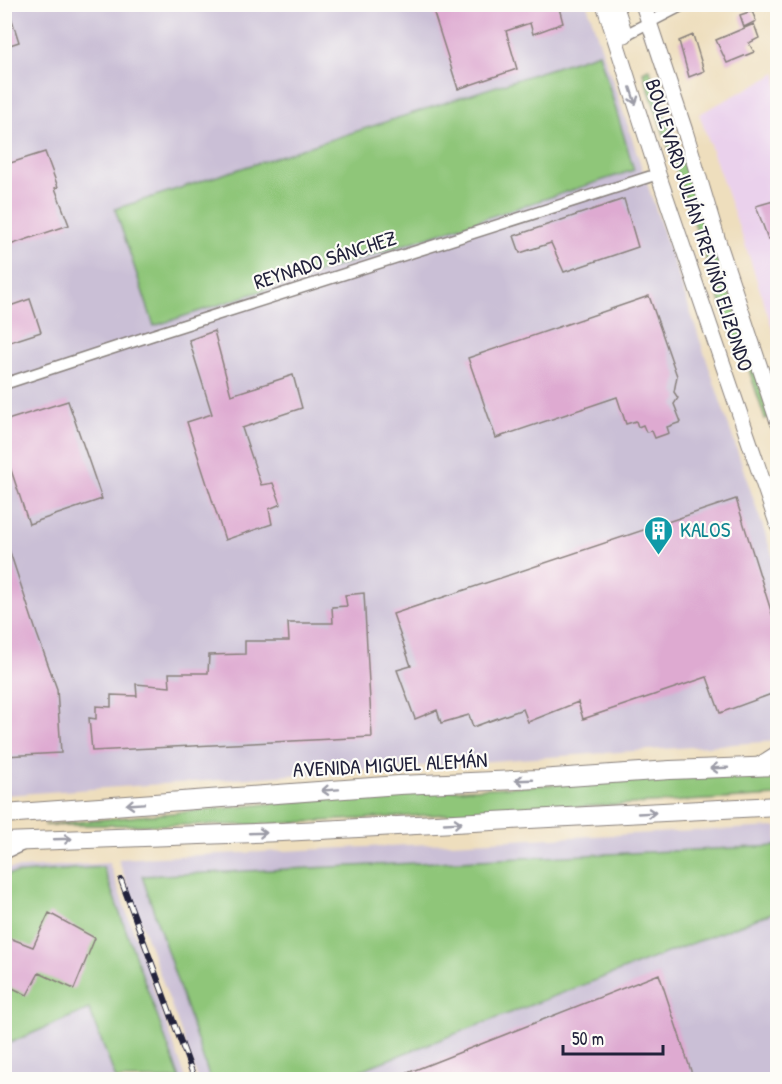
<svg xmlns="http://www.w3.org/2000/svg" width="782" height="1084" font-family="'Patrick Hand',sans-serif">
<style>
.built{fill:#ead1ec}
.industrial{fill:#cabfd6}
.green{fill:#8fc679;stroke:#58745a;stroke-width:1.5}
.building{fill:#deaad1}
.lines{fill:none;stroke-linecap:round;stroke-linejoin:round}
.minor-casing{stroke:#88807c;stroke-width:13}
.secondary-casing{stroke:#88807c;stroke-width:17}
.trunk-casing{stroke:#88807c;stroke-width:20}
.minor{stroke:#fff;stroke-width:10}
.secondary{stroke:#fff;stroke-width:15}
.trunk{stroke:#fff;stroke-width:18}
.rail-casing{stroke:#22223b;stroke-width:6}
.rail{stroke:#fdfcf7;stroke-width:4;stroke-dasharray:11;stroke-linecap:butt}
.oneway{stroke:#9c9ca7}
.labels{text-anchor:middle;stroke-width:4.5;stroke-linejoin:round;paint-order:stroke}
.street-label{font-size:21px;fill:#22223b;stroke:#fdfcf7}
.culture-label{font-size:21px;fill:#0d838f;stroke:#fdfcf7;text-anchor:start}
</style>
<rect width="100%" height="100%" fill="#fdfcf7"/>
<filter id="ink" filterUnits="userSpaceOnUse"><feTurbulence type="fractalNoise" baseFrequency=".0167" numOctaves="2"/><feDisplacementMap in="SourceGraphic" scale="12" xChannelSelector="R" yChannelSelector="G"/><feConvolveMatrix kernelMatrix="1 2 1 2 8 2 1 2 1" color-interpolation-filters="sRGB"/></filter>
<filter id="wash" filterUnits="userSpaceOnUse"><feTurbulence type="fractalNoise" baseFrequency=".008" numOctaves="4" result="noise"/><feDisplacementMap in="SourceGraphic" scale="24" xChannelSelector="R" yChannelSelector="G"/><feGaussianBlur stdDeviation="1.35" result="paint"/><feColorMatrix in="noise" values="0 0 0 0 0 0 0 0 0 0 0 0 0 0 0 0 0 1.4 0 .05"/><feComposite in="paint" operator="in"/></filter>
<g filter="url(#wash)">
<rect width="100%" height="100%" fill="#eedebd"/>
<path class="built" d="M777,73V344L750,259L699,114Z"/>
<path class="industrial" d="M5,5H587L777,569V741L5,795Z
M777,827V1079H198L118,859Z
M109,863L186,1079L5,1080V869Z"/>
<path class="green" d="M599,53L634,170L154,326L115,209Z
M648,69L650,70L675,146L690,172L770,417L765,419L744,354L731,332L643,72Z
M777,772V796L249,825H44L363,795Z
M777,846V911L337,1079H210L142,876Z
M103,867L180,1079H116L89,1009L5,1045V878L9,874Z"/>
<g id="blocks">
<path class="building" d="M7,4L19,42L4,47V5Z
M431,4H558L563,23L533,34L530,23L506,31L517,69L458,89Z
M752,11L756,21L744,27L740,15Z
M754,24L759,38L749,43L754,52L727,63L716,40Z
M693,35L704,71L689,77L679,41Z
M45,152L58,187L55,188L69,225L4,247V165Z
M624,199L638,247L564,272L551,243L520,253L514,236Z
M777,200V236L768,239L756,206Z
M649,296L677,376L674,392L678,398L674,404L681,422L667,427L669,433L655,438L652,431L646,432L643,425L638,427L636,421L626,424L617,397L496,438L468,358Z
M30,299L41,332L4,344V308Z
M214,331L231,395L293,375L302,408L242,428L261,485L273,483L281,504L269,509L272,524L225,540L187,422L212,414L189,340Z
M68,401L102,499L29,524L4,449V421Z
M736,499L777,630V692L720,713L707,677L583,719L578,702L528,722L523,709L473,727L469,715L441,723L437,710L415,719L397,670L411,666L393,614Z
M4,543H7L37,634L57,689L61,753L4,756Z
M364,593L372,737L92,751L89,718L96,719V706L111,707V695L137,696L136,684L170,687L169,673H208L209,655L245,654V641H289L288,623H333L332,607L347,606L345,595Z
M49,913L95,938L74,989L39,973L27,995L4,984V943L7,937L33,947Z
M659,974L694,1080H392V1079Z"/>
</g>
</g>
<g filter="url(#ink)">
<use href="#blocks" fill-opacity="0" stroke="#88807c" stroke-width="1.5"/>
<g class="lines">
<defs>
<path id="minor" d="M621,37L685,4
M4,384L153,335L658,174
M4,854L23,845"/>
<path id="secondary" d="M604,4L658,174L778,526
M643,4L685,131L717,238L778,422
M617,10L625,35
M756,767L778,753"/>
<path id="trunk" d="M4,814L399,785L539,779L670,770L778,766
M4,842L282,832L778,806"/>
</defs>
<use href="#minor" class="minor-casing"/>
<use href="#secondary" class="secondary-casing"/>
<use href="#trunk" class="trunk-casing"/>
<use href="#minor" class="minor"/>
<use href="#secondary" class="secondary"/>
<use href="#trunk" class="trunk"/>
<defs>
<path id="rail" d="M121,880L195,1080"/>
</defs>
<use href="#rail" class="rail-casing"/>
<use href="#rail" class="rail"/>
</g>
<defs><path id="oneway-shaft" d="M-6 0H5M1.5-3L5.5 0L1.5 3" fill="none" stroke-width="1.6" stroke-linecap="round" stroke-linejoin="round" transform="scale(1.5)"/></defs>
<g class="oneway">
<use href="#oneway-shaft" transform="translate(633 96) rotate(72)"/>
<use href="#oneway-shaft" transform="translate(719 768) rotate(178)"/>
<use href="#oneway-shaft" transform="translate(524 780) rotate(178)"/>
<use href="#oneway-shaft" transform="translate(330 790) rotate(176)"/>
<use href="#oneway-shaft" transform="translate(135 804) rotate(176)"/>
<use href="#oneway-shaft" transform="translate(647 813) rotate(-3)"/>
<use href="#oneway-shaft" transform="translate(453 823) rotate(-3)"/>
<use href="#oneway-shaft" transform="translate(258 833) rotate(-2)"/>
<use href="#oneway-shaft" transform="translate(63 839) rotate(-2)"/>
</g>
</g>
<defs>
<symbol id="building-pin" viewBox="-11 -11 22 30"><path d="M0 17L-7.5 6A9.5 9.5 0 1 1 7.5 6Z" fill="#0f9aa8" stroke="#fdfcf7"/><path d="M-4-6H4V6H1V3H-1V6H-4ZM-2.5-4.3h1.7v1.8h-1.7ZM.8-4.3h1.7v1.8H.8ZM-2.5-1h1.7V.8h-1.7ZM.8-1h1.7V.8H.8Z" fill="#fff"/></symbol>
</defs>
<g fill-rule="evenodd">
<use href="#building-pin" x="642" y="514" width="33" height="45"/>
</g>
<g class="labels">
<g class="street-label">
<text transform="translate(699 225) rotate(72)" y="7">BOULEVARD JULIÁN TREVIÑO ELIZONDO</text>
<text transform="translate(325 260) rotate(-18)" y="7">REYNADO SÁNCHEZ</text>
<text transform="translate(390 765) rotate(-3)" y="7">AVENIDA MIGUEL ALEMÁN</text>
</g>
<g class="culture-label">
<text x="680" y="537">KALOS</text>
</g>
</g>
<rect width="782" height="1084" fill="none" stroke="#fdfcf7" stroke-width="24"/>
<path d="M563 1045v9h100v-9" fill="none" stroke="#22223b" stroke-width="3"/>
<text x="572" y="1045" font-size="18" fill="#22223b" stroke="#fdfcf7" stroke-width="4.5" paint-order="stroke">50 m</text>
</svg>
